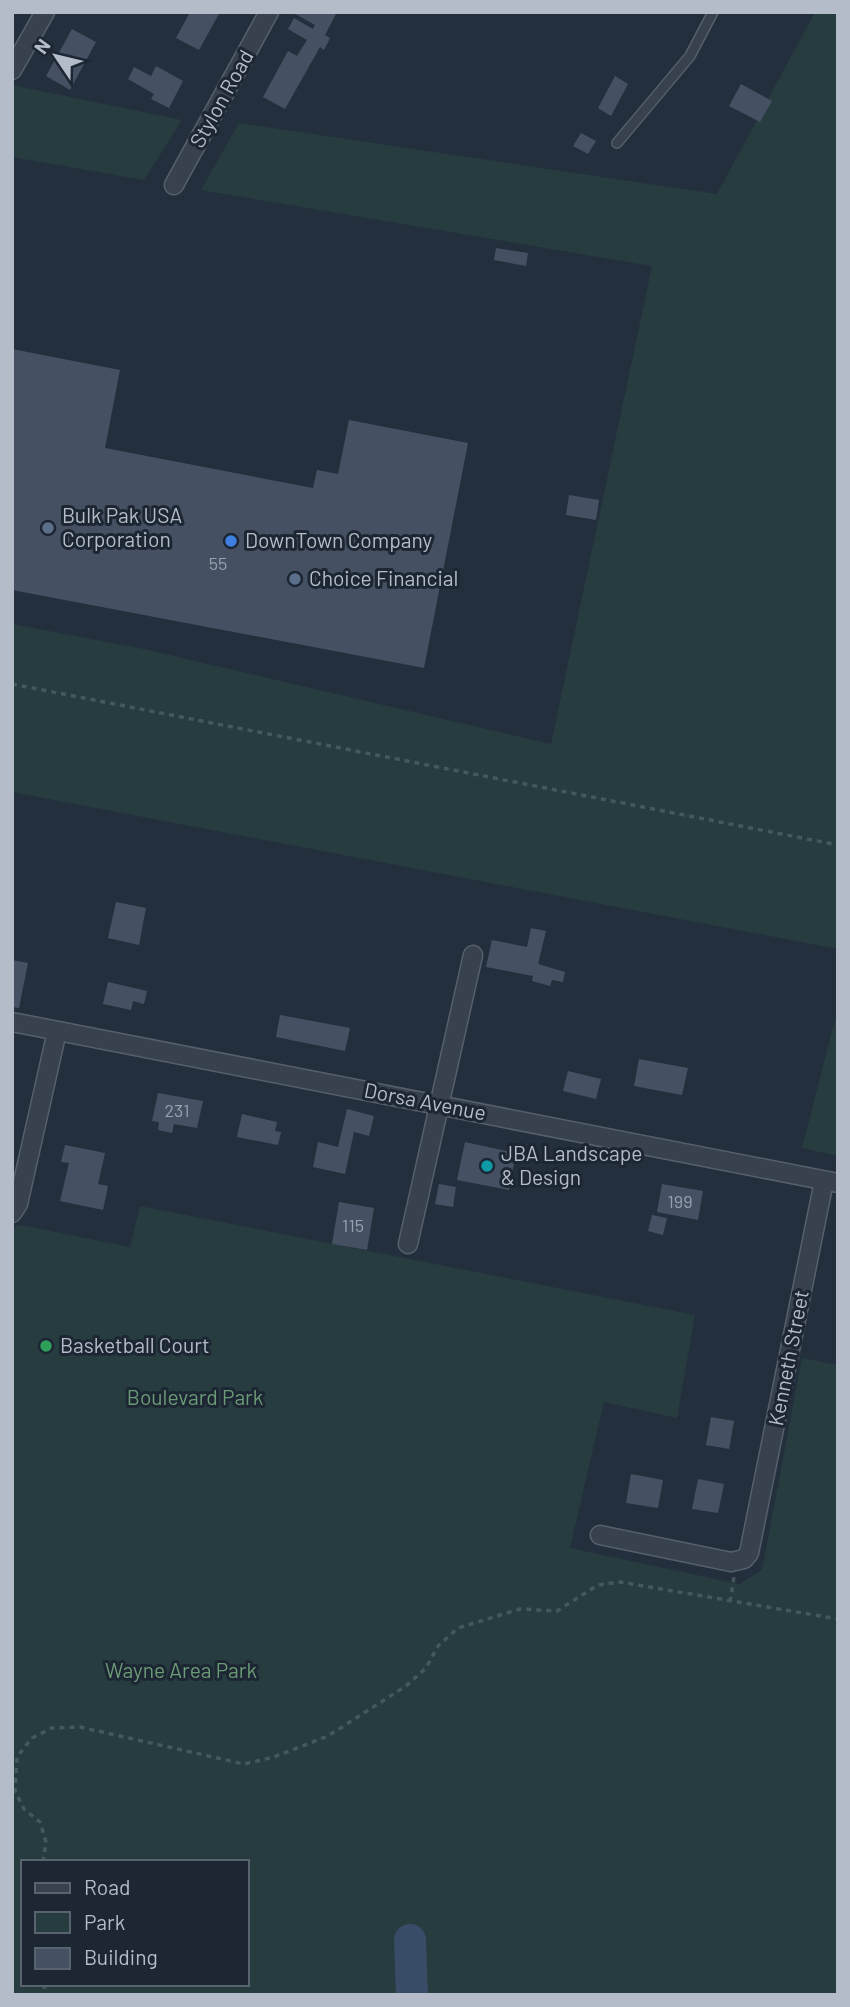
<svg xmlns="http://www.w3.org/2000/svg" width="850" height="2007" font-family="Barlow,sans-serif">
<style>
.green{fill:#263c3f;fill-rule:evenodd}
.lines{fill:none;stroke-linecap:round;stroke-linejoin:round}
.river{stroke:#394c67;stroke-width:32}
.building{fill:#455162}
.service-casing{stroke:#565f6c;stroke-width:12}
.minor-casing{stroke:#565f6c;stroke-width:21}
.path{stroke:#44595c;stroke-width:3.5;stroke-dasharray:5 5;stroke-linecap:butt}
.service{stroke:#38414e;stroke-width:9}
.minor{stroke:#38414e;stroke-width:18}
.service-dot{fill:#5c6f8a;stroke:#1d2633;stroke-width:2.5}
.shop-dot{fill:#3f7fe0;stroke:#1d2633;stroke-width:2.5}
.culture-dot{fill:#0f9aa8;stroke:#1d2633;stroke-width:2.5}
.leisure-dot{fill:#2e9e5b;stroke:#1d2633;stroke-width:2.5}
.labels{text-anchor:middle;stroke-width:6;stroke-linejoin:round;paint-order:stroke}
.number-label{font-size:18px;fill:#98a1af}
.street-label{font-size:21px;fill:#b4bcc9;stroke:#1d2633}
.poi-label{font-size:21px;fill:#b4bcc9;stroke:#1d2633;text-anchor:start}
.park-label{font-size:21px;fill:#6b9a76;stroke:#1d2633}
</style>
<rect width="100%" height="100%" fill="#242f3e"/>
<path class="green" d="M815,12H838V949L12,792V624L144,649L551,744L652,266L201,190L239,123L717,194Z
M12,85L182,120L144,180L12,157Z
M838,1008V1156L802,1148Z
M140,1206L695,1315L677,1418L604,1402L570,1548L739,1584L762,1570L802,1358L838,1365V1995H12V1228L21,1225L130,1247ZM23,1862H247V1984H23Z"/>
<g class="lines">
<path class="river" d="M410,1940L412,1995"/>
</g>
<path class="building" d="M190,12H220L199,50L176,38Z
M292,12H337L325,35L330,38L324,50L320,47L285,109L263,97L288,51L297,56L307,40L288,29L294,18L313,29L315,25Z
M72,29L96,42L70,90L46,76Z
M156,66L183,81L169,108L151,99L154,94L128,79L134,67L151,76Z
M615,76L628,84L611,116L598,108Z
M741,84L772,101L760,122L729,106Z
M581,133L596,141L588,154L573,146Z
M496,248L528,253L526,266L494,260Z
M12,349L120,370L105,448L313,488L317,470L338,474L349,420L468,443L424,668L12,590Z
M569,495L599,500L596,520L566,515Z
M116,902L146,908L139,945L108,938Z
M531,928L546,931L538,964L565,972L563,982L552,980L550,986L532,981L533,976L486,967L492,940L527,947Z
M12,960L28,963L19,1008L12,1007Z
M108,982L147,991L144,1004L133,1001L131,1010L103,1004Z
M280,1015L350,1028L345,1051L276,1037Z
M639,1059L688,1068L682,1095L634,1086Z
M568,1071L601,1079L596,1099L563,1091Z
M158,1093L203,1101L197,1128L174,1124L172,1133L158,1130L159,1122L152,1121Z
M347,1109L374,1116L369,1136L354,1132L345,1174L313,1167L318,1142L338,1147Z
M242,1114L277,1122L275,1131L281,1132L278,1145L237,1137Z
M465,1142L516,1153L509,1190L457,1180Z
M65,1145L105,1153L98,1184L108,1186L103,1210L60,1201L69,1163L61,1162Z
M439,1184L456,1187L453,1207L435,1204Z
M662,1184L703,1191L698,1220L657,1212Z
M339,1202L374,1208L367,1250L332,1244Z
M652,1215L667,1218L663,1235L648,1231Z
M711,1417L734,1421L729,1449L706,1445Z
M631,1474L663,1480L658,1508L626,1503Z
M698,1479L724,1484L718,1513L692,1509Z"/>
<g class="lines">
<defs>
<path id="service" d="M617,143L690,56L713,12"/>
<path id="minor" d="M12,70L45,12
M174,185L269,12
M12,1022L838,1183
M12,1213L18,1204L57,1031
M408,1244L473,955
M600,1535L731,1562L744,1559L749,1553L824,1181"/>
</defs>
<use href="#service" class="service-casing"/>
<use href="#minor" class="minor-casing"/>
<path class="path" d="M12,684L838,845
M730,1602L734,1577
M43,1862L46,1842L40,1822L24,1809L15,1791L17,1757L32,1738L52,1728L80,1727L244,1764L274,1757L328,1736L406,1686L426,1668L438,1646L458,1628L520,1609L557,1611L598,1585L620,1582L838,1619
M44,1984L45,1995"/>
<use href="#service" class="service"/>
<use href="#minor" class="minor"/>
</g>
<g class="service-dot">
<circle cx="48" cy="528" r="7"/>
<circle cx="295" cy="579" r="7"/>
</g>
<circle class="shop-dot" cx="231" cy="541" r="7"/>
<circle class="culture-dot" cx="487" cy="1166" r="7"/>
<circle class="leisure-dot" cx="46" cy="1346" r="7"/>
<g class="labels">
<g class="number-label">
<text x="218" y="570">55</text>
<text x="177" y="1117">231</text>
<text x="680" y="1208">199</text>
<text x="353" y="1232">115</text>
</g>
<g class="street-label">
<text transform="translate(222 99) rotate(-61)" y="7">Stylon Road</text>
<text transform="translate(425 1102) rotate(11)" y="7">Dorsa Avenue</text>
<text transform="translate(789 1358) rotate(-79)" y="7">Kenneth Street</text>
</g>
<g class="poi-label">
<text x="62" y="523">Bulk Pak USA<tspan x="62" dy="24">Corporation</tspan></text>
<text x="245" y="548">DownTown Company</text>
<text x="309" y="586">Choice Financial</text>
<text x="501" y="1161">JBA Landscape<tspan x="501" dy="24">&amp; Design</tspan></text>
<text x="60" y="1353">Basketball Court</text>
</g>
<g class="park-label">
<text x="195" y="1405">Boulevard Park</text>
<text x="181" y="1678">Wayne Area Park</text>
</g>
</g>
<rect width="850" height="2007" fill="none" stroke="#b4bcc9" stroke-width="28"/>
<rect x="21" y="1860" width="228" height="126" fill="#1d2633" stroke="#59626f" stroke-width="2"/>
<rect x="35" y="1883" width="35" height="10" fill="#38414e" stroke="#59626f" stroke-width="2"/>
<text x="84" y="1895" font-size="21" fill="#b4bcc9">Road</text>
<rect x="35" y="1912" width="35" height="21" fill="#263c3f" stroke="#59626f" stroke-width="2"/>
<text x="84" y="1930" font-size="21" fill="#b4bcc9">Park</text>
<rect x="35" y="1948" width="35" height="21" fill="#455162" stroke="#59626f" stroke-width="2"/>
<text x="84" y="1965" font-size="21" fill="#b4bcc9">Building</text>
<g transform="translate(56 56) rotate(305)" stroke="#1d2633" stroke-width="5" paint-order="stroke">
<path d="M0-5L12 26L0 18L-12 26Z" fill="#b4bcc9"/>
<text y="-10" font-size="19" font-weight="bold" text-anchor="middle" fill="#b4bcc9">N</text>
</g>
</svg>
